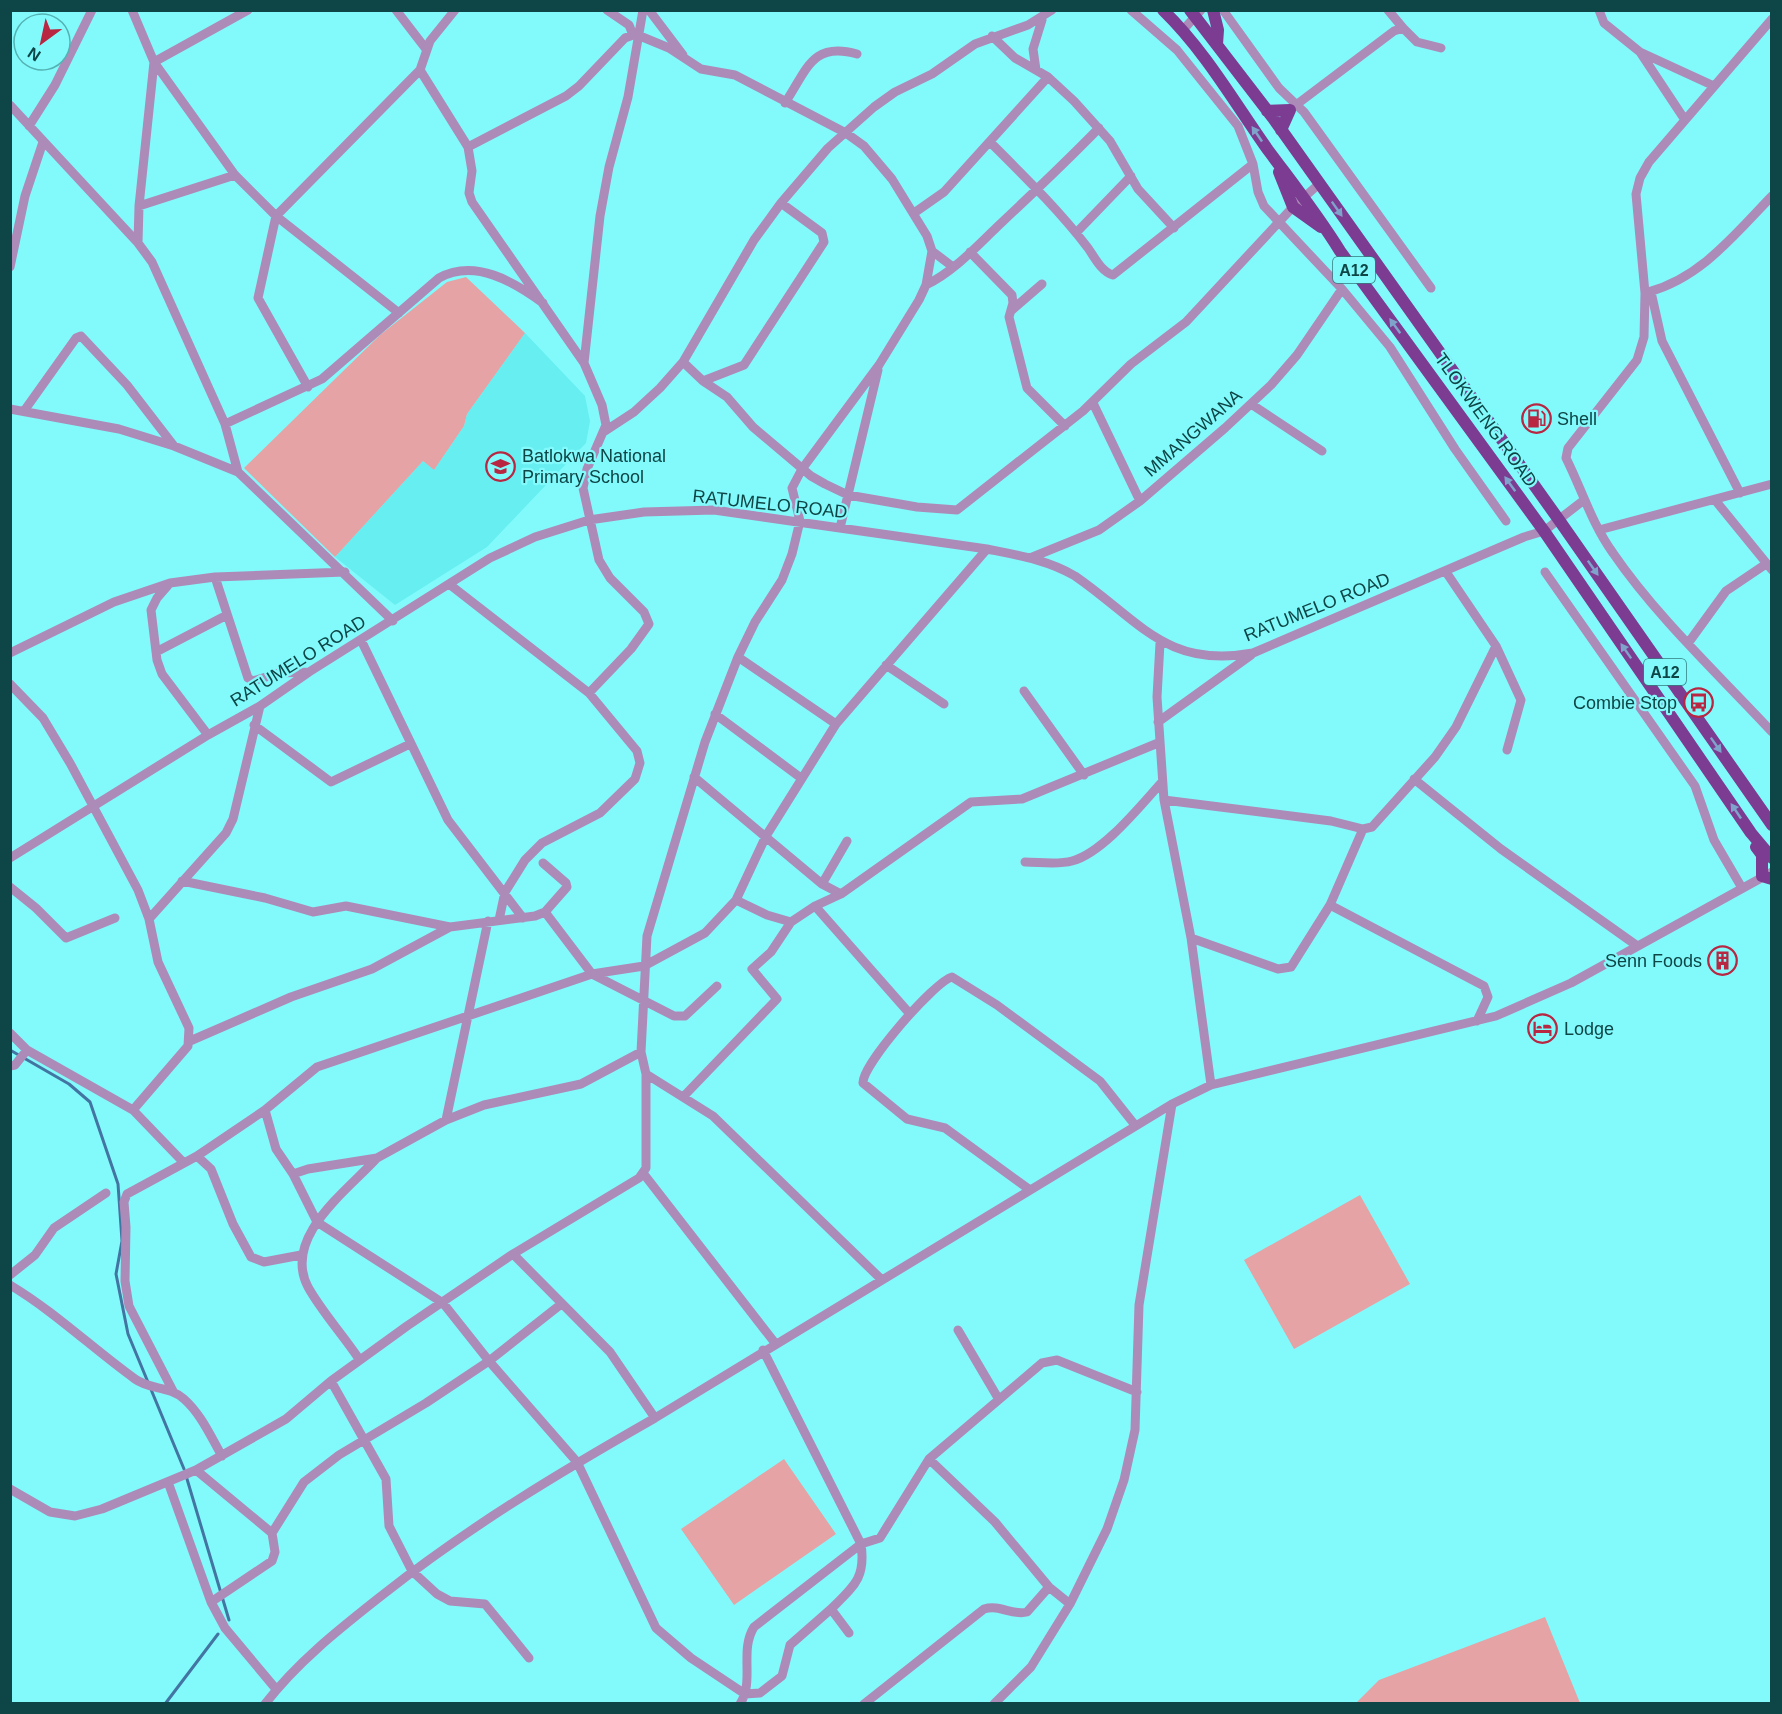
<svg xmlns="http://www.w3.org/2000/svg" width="1782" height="1714" font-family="Helvetica,sans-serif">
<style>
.built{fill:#66eef1}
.green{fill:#e5a3a6}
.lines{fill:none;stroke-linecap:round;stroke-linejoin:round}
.stream{stroke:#4375a2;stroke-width:3}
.minor{stroke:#ad8bb9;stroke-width:9}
.major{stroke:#7c3c91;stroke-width:12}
.oneway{fill:#7fa4cc}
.labels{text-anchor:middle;stroke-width:4.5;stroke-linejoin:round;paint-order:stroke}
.shield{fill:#82fafc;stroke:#317b7d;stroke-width:1.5}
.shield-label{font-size:16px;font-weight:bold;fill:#0e4546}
.poi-label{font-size:18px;fill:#0e4546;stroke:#82fafc;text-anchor:start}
.street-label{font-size:18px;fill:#0e4546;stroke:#82fafc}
</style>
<rect width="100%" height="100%" fill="#82fafc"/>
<path class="built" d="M525,333L585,396L590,421L586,443L487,547L395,605L335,557L423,461L434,470L464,426L467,414Z"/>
<path class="green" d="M466,277L525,333L467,414L464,426L434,470L423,461L335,557L244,468L380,335L447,282Z
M1360,1195L1410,1284L1294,1349L1244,1260Z
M784,1459L836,1534L734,1605L681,1529Z
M1545,1617L1580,1703H1356L1379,1680Z"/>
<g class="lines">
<path class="stream" d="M10,1050L69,1084L90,1102L118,1184L122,1241L116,1274L128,1334L184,1469
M187,1479L229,1620
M165,1704L218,1634"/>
<path class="minor" d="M132,10L154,62L235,175L276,216L399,313
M396,10L426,49
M607,10L629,25L633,35
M649,10L683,55
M1131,10L1177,50L1238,126L1253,164L1258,192L1264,206L1342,289L1390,347L1455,449L1506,521
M1223,10L1279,88L1304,112L1431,288
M1388,10L1403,28
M1599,10L1604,23L1640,52L1685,120
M1772,19L1649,162L1640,178L1636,194L1645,293L1644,337L1637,360L1568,448L1566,458C1582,490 1592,524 1613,553C1656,616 1719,675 1772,732
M1183,30L1201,10
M992,36L1015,58L1048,77L1074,101L1110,141L1138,189L1174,228
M1640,52L1714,86
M420,70L468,147L472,171L469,193L472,202L584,363
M1036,70L1033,49L1042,20
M785,103C807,70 812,41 857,54
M10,105L138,243L152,262L225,424
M1292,108L1394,31L1403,28L1417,42L1441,48
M29,126L55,85L92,10
M990,142C1024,176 1059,210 1088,248C1095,258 1101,271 1113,275L1253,164
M139,206L235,175
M914,213L944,192L1048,77
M1076,233L1131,176
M138,243L139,206L154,62L248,10
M932,251L953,267
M970,252L1012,295L1013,303L1009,317L1027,388L1065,426
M10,267L25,196L43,142
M926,285C953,272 975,248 997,227C1031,195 1066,162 1099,128
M1648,292C1701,278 1735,234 1772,196
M1651,292L1662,341L1740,493
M1012,310L1042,284
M683,362L703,381L727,397L753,427L811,476L825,484L848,495L917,507L957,510L1083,411L1131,364L1186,322L1293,207L1319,184
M703,381L744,365L824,242L822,233L781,203
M308,387L258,298L276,216L420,70L430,41L455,10
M1093,403L1140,501
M1251,404L1322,451
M10,409L119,429L174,446L238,472L393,621
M24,411L76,338L81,336L127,385L174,446
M605,431L634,412L660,388L683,362L754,240L781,203L828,148L874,107L895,92L932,74L975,44L1028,25L1052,10
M238,472L225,424L322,379L439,278C475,258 514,282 543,303
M1715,500L1772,570
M840,528L878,370
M1599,530L1772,484
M1030,558L1099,530L1140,501L1225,428L1271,385L1297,355L1342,289
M1545,572L1695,786L1714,840L1742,888
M215,577L248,678L253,681L279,673L308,672
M170,583L157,598L151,610L157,660L162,674L208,735
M449,584L589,693L637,751L640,763L635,779L600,813L542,843L525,860L505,892L499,920
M361,640L448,820L523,918
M1689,642L1726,591L1766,564
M1160,643L1157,697L1164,800L1191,938L1211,1085
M1496,646L1521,700L1507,750
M156,652L227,615
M10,653L114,602L170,583L215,577L345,572
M738,657L836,724
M886,665L944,704
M10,684L43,718L70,763L138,890L149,919L158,962L189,1028L188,1046L133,1110
M1024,691L1084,775
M589,693L631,649L649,624L644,612L610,578L599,560L583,488L587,469L606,425L602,405L584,363L600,216L609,167L628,97L643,10
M715,714L801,778
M1158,722L1251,655
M254,725L331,782L410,744
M694,777L822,884L841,894
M1414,779L1501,849L1636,945
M1164,800L1331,821L1363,829L1372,827L1435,757L1456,727L1496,646L1446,572
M10,858L208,735L260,706L309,672L490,558L535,537L589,520L644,512L714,510L987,549C1017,555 1048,560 1075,576C1139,620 1166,669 1253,653L1524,537L1544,531L1584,500
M1025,862C1039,862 1058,865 1072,861C1103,853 1141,805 1162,782
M543,863L566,883L567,887L545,912
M182,881L265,898L313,912L346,906L450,927L535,916L545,912L592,974L674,1016H685L717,986
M822,884L847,841
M10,887L36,908L66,938L115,918
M736,900L767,915L791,922
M1330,905L1484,986L1488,997L1477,1021
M815,906L910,1014
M149,919L226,833L233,819L260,706
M1191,938L1278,969L1291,967L1330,905L1363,829
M10,1033L27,1050L133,1110L184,1163
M190,1041L291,997L372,969L450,927
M10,1066L15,1065L27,1050
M646,1074L713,1116L882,1280
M684,1096L777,999L752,969L771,952L791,922L815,906L841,894L971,802L1022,799L1158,743
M265,1110L276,1149L293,1174L308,1169L377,1158L446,1120L484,1105L581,1084L641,1052
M446,1120L488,921
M197,1156L211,1169L233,1224L251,1257L264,1262L301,1255
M643,1173L775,1343
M293,1174L317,1222L443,1303L489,1361L577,1462L656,1628L691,1658L745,1694L760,1693L782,1676L790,1645L831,1609L849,1633
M1030,1190L945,1128L907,1119L863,1083C862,1065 934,982 952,977L997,1005L1100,1081L1135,1125
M513,1254L610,1352L655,1418
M10,1275L35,1255L54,1228L106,1193
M10,1285C55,1312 92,1348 135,1379C150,1390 170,1386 184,1399C201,1414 211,1437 222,1456
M958,1330L998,1398
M763,1350L861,1544L880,1538L929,1459L1042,1363L1057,1360L1137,1392
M359,1359C343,1335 322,1312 308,1287C282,1237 347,1191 377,1158
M331,1381L386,1479L389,1526L412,1571L437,1594L450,1601L485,1604L529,1658
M173,1391L129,1306L125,1281L126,1227L124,1202L127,1194L197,1156L265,1110L317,1067L592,974L644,966L705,933L736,900L766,836L836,724L987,549
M929,1459L995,1522L1049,1587L1070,1604
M196,1470L272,1533
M168,1482L211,1602L225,1628L276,1689
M10,1489L50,1512L75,1516L102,1509L196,1470L286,1419L331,1381L407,1326L513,1254L639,1178L646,1168V1074L641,1052L647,936L705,742L738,657L755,622L782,580L792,554L800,521L792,488L802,469L879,365L919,300L926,285L932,251L927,236L892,179L864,146L846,133L735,75L701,69L669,48L640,36L633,35L625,38L579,86L566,96L468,147
M211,1602L272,1561L275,1552L272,1533L304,1482L339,1455L426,1403L489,1361L560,1305
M265,1704C299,1660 342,1627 385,1593C470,1526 562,1471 655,1418L1172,1104L1211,1085L1496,1016L1571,983L1772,872
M740,1704C755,1681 739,1651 754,1627L861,1544C866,1578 854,1586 831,1609
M864,1704L984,1609C1000,1604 1012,1616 1027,1612L1049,1587
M994,1704L1031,1667L1070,1604L1107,1529L1124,1480L1135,1430L1139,1305L1172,1104"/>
<path class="major" d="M1163,10C1206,52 1234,102 1268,150C1294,185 1317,214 1340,251L1544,531L1751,833L1772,858
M1190,10L1273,118L1559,520L1772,825
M1213,10L1218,30L1217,44
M1267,111L1290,110L1281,130
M1279,172L1293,207L1321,227
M1756,847L1762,855V876L1772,879"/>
</g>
<defs><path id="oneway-solid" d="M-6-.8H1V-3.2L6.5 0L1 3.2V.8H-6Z" transform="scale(1.5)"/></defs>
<g class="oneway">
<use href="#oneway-solid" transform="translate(1257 134) rotate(-124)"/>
<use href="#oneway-solid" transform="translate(1337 209) rotate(55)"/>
<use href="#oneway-solid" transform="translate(1395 326) rotate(-126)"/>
<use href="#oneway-solid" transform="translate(1510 484) rotate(-126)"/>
<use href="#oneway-solid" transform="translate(1593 568) rotate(55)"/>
<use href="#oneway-solid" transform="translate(1626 651) rotate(-125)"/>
<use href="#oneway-solid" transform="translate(1716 745) rotate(55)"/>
<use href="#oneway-solid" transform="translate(1736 811) rotate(-124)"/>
</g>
<defs>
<symbol id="fuel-ring" viewBox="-11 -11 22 22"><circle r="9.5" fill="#82fafc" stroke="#b82641" stroke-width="1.5"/><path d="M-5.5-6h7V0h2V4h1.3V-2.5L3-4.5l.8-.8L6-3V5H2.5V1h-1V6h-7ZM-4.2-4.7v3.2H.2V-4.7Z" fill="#b82641"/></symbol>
<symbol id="school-ring" viewBox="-11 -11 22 22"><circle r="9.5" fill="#82fafc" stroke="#b82641" stroke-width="1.5"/><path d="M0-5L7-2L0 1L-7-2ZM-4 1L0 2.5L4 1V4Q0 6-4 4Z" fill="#b82641"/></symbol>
<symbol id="bus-ring" viewBox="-11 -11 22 22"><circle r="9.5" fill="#82fafc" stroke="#b82641" stroke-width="1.5"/><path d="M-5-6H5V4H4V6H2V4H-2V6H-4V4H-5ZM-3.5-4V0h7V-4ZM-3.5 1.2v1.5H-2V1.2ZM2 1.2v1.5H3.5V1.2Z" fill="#b82641"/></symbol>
<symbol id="building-ring" viewBox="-11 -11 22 22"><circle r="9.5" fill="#82fafc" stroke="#b82641" stroke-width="1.5"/><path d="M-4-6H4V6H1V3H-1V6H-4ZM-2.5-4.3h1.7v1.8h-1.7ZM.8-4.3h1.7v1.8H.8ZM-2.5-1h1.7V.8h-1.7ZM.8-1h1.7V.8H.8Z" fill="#b82641"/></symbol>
<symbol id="hotel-ring" viewBox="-11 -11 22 22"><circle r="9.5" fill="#82fafc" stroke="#b82641" stroke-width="1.5"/><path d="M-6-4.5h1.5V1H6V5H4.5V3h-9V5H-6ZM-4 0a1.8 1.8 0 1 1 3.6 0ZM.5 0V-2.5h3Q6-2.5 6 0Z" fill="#b82641"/></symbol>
</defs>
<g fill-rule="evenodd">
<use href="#fuel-ring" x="1520" y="402" width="33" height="33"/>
<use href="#school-ring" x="484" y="450" width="33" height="33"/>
<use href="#bus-ring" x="1682" y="686" width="33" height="33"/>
<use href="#building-ring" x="1706" y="944" width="33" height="33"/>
<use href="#hotel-ring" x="1526" y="1012" width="33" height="33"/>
</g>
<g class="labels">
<g class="shield">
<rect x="1333" y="257" width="42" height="26" rx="4.5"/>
<rect x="1644" y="659" width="42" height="26" rx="4.5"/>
</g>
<g class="shield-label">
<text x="1354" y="276">A12</text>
<text x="1665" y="678">A12</text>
</g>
<g class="poi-label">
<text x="1557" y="425">Shell</text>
<text x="522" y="462">Batlokwa National<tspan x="522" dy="21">Primary School</tspan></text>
<text x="1677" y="709" text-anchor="end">Combie Stop</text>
<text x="1702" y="967" text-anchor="end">Senn Foods</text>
<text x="1564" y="1035">Lodge</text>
</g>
<g class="street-label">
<text transform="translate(1486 420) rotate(54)" y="6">TLOKWENG ROAD</text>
<text transform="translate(1193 433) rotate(-41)" y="6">MMANGWANA</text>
<text transform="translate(770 504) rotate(6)" y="6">RATUMELO ROAD</text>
<text transform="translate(1317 607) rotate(-22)" y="6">RATUMELO ROAD</text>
<text transform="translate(298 661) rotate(-32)" y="6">RATUMELO ROAD</text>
</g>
</g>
<rect width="1782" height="1714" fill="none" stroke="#0e4546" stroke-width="24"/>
<g transform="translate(42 42) rotate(213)"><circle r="28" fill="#82fafc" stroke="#54b2b3" stroke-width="1.5"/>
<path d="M0-4.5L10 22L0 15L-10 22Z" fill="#b82641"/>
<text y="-9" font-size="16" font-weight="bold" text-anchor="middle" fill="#0e4546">N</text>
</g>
</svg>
